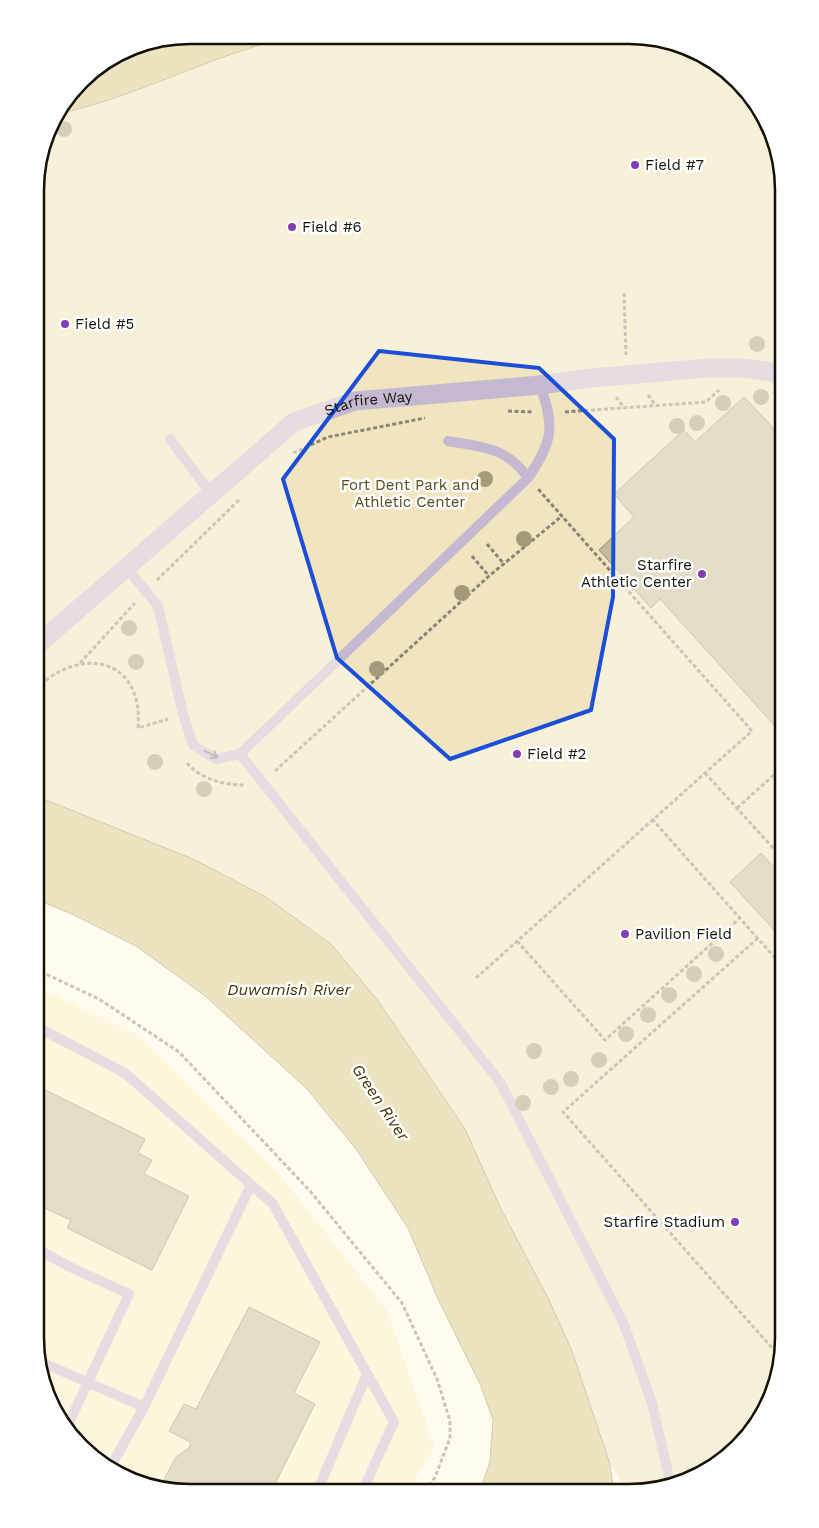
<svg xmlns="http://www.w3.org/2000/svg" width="819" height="1528" font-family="'Work Sans',sans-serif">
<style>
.built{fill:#fbefc6}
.green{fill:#f0e5bf}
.water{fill:#d6c589;stroke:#9c8f62}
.building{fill:#c4bb9b;stroke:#8f8668}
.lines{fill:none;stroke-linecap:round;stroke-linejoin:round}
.path{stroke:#878478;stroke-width:3;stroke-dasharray:4 2.5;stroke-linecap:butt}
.service{stroke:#c5b9d1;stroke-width:10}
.minor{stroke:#c5b9d1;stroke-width:19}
.tree{fill:#a39a7a}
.oneway{stroke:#756d76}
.marked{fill:none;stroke:#1d4ed8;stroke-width:4;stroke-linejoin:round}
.poi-dot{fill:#833db1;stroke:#fff;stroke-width:2}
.labels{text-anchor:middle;stroke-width:5;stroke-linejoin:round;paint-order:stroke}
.poi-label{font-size:15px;fill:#141106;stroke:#fff;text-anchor:start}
.street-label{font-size:15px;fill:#141106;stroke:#fff}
.park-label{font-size:15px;fill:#574a1c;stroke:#fff}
.water-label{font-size:16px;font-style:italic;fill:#413402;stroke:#fff}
.rim{fill:none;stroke:#141106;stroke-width:2.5}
</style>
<rect width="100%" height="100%" fill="#fffbee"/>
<path class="built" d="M35,986L137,1034L280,1175L386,1309L435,1447L407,1492H170L130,1481L88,1455L43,1388L35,1338Z"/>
<path class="green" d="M294,36L659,38L731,73L776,140L784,190V1348L772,1397L752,1433L715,1467L679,1485L628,1493L610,1464L572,1351L549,1300L500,1207L465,1129L379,1002L332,945L266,897L193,859L36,796V170L51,121L57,114C138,97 212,54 294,36Z"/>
<path class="water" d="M190,35L294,36C212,54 138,97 57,114L88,74L131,47Z
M36,796L193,859L266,897L332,945L379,1002L465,1129L500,1207L549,1300L572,1351L610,1464L614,1493H479L490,1462L493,1420L481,1386L438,1299L408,1228L356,1149L307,1089L204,995L136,946L72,914L35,899Z"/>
<path class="building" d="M744,397L784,439V736L660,599L651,608L599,550L634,517L614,494L684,430L695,442Z
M761,853L784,878V941L730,882Z
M35,1085L145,1139L138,1153L152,1160L144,1174L189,1196L152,1270L67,1228L71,1220L35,1204Z
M249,1307L320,1342L294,1393L315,1404L271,1492H170L159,1489L176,1457L190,1447V1442L169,1431L184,1404L196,1409Z
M40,1371L48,1374L43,1384Z"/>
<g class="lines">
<path class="path" d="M624,293L626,355
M648,395L656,406
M616,397L625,409
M508,411L532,412
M565,412L706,402L719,390
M293,453L328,437L425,418
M487,544L504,564
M472,556L489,576
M157,580L240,499
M80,663L135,603
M36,689C80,645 144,657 138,728L168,719
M187,763C201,779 223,785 244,785
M275,771L489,576L562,516
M705,773L784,860
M737,808L784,766
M652,819L784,968
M758,938L563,1112L781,1358
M517,941L605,1040L740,918
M35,969L99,999L179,1052L310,1191L402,1303L437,1379L450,1421V1438L435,1477L426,1492
M476,978L752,731L538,489"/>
<path class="service" d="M170,439L211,494
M448,441C482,447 507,447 528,478
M126,567L158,606L183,714L193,745L216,759L240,754L528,478C553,441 555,427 540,385
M240,754L500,1082L623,1322L652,1403L671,1486
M35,1026L125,1073L273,1204L394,1422L362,1492
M35,1248L68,1266L129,1294L68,1425
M39,1361L144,1407
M110,1468L144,1407L251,1185
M317,1492L367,1374"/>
<path class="minor" id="s1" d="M36,646L294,422L355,401L540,385L591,378L708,368H742L772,372L784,378"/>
</g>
<g class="tree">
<circle cx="64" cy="129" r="8"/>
<circle cx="757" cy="344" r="8"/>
<circle cx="761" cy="397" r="8"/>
<circle cx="723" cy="403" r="8"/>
<circle cx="697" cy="423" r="8"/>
<circle cx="677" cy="426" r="8"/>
<circle cx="485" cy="479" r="8"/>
<circle cx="524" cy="539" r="8"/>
<circle cx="462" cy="593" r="8"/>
<circle cx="129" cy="628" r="8"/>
<circle cx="136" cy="662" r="8"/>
<circle cx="377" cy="669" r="8"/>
<circle cx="155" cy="762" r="8"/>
<circle cx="204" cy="789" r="8"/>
<circle cx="716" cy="954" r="8"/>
<circle cx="694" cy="974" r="8"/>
<circle cx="669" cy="995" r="8"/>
<circle cx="648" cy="1015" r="8"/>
<circle cx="626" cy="1034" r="8"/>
<circle cx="534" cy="1051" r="8"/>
<circle cx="599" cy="1060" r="8"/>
<circle cx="571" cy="1079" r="8"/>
<circle cx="551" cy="1087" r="8"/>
<circle cx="523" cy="1103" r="8"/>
</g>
<defs><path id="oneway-shaft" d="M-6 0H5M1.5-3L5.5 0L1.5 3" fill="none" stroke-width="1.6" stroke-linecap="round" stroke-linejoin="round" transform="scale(1.25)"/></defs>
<use class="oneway" href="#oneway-shaft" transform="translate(211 754) rotate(25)"/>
<path d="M0 0H819V1528H0ZM379,351L539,368L614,439L613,597L591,710L450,759L337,658L283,479Z" fill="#fffbee" fill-opacity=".55" fill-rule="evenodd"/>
<path class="marked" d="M379,351L539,368L614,439L613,597L591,710L450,759L337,658L283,479Z"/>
<g class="poi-dot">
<circle cx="635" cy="165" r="5"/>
<circle cx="292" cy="227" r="5"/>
<circle cx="65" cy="324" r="5"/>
<circle cx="702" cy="574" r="5"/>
<circle cx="517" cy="754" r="5"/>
<circle cx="625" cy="934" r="5"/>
<circle cx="735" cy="1222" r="5"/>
</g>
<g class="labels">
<g class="poi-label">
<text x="645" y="170">Field #7</text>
<text x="302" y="232">Field #6</text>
<text x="75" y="329">Field #5</text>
<text x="692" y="570" text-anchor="end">Starfire<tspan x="692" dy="17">Athletic Center</tspan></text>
<text x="527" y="759">Field #2</text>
<text x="635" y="939">Pavilion Field</text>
<text x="725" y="1227" text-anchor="end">Starfire Stadium</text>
</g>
<g class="street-label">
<text dy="5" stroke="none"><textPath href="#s1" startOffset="419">Starfire Way</textPath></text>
</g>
<g class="park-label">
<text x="410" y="490">Fort Dent Park and<tspan x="410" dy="17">Athletic Center</tspan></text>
</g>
<g class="water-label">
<text x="289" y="995">Duwamish River</text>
<text transform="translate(381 1102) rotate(56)" y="6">Green River</text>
</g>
</g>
<path d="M0 0H819V1528H0ZM190 44H629A146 146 0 0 1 775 190V1338A146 146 0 0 1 629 1484H190A146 146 0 0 1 44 1338V190A146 146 0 0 1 190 44Z" fill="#fff" fill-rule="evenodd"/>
<path class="rim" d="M190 44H629A146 146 0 0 1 775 190V1338A146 146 0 0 1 629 1484H190A146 146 0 0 1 44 1338V190A146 146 0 0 1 190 44Z"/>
</svg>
